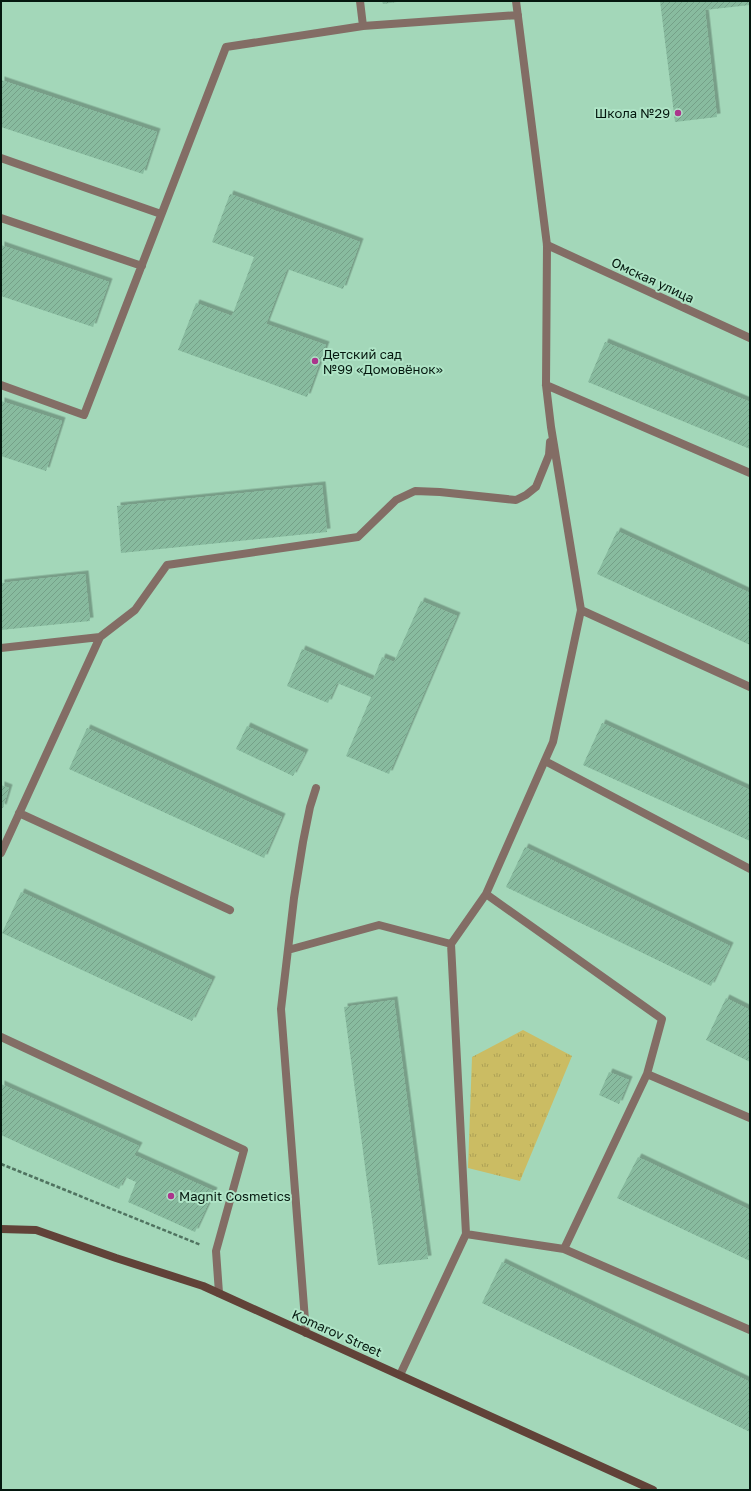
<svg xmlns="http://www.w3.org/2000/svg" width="751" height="1491" font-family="'Golos Text',sans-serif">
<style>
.grass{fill:url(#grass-tufts)}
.building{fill:url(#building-hatch);filter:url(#shadow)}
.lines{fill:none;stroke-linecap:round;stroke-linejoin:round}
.path{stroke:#507360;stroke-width:2.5;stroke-dasharray:4 2;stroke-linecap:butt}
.lane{stroke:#836d65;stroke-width:8}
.street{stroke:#836d65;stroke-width:8}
.secondary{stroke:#614238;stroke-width:8}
.poi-dot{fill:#ab358c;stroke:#afe4c6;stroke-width:1.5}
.labels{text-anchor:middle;stroke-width:4;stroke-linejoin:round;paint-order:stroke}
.poi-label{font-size:13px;fill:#05180f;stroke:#afe4c6;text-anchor:start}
.street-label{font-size:13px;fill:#05180f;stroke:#afe4c6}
</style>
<defs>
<pattern id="grass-tufts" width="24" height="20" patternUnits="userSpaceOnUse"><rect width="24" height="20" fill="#cbbc63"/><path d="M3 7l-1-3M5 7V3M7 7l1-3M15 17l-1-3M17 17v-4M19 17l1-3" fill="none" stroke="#ada155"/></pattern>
<pattern id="building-hatch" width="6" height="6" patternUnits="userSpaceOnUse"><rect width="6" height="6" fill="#88bb9f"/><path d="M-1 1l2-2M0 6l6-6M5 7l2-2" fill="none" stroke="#74a088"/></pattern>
<filter id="shadow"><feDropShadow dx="3.5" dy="-3.5" stdDeviation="0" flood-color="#0004"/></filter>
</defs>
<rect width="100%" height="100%" fill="#a3d7b9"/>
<path class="grass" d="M523,1030L572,1056L520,1181L468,1168L472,1057Z"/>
<path class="building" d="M382,1H397V2L383,4Z
M660,1H750V5L705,10L717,117L675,122Z
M1,80L157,132L143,174L1,127Z
M230,194L360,242L343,289L287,269L266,324L326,345L307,397L178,350L196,303L232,316L254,257L212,242Z
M1,245L109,282L93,327L1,296Z
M605,342L750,402V449L588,382Z
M1,401L62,421L46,471L1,456Z
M322,485L327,532L121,553L117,506Z
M617,531L750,593V645L597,574Z
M85,574L90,621L1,630V583Z
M421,601L457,616L389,774L346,756L371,697L337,683L328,703L287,686L302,649L373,680L382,657L394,662Z
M602,723L750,790V841L583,765Z
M247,726L305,753L293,776L236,749Z
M87,728L282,817L264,858L69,769Z
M1,785L9,788L3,808L1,807Z
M525,847L730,946L711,986L506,887Z
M21,892L212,980L192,1021L2,933Z
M726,998L750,1010V1062L706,1040Z
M394,1000L428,1259L378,1265L344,1007Z
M609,1072L629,1080L619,1104L599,1095Z
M1,1084L139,1146L134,1155L214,1191L195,1232L128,1202L136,1182L125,1177L119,1189L1,1135Z
M638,1157L750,1210V1261L617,1198Z
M502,1262L750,1382V1432L482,1303Z"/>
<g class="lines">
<path class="path" d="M1,1164L201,1245"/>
<path class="lane" d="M360,1L363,26
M1,158L161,214
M1,218L142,266
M1,385L84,415L226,47L363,26L518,15
M546,385L750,473
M581,610L750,687
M1,648L100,637L135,610L167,565L358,537L396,500L415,491L440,492L516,500L526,495L536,487L549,455L550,442
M545,761L750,869
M19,813L230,910
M1,853L100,637
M486,894L662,1019L647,1074L750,1118
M288,950L379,925L451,944
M1,1037L244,1150L216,1251L219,1293
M466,1234L564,1249L647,1074
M564,1249L750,1330
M306,1333L281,1009L294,898L303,842L310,807L316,788
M400,1375L466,1234L451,944L486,894L553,742L581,610L551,427L546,385L547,245L516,1"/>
<path class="street" d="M547,245L750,338"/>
<path class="secondary" d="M1,1229L36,1230L116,1258L203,1286L653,1490"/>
</g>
<g class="poi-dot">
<circle cx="678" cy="113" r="4"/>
<circle cx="315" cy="361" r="4"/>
<circle cx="171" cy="1196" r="4"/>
</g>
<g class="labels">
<g class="poi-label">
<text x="670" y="118" text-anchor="end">Школа №29</text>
<text x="323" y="359">Детский сад<tspan x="323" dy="15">№99 «Домовёнок»</tspan></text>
<text x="179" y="1201">Magnit Cosmetics</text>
</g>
<g class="street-label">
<text transform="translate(653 280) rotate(25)" y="5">Омская улица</text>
<text transform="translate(337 1333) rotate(24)" y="5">Komarov Street</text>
</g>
</g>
<rect width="751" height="1491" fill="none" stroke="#05180f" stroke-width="4"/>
</svg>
